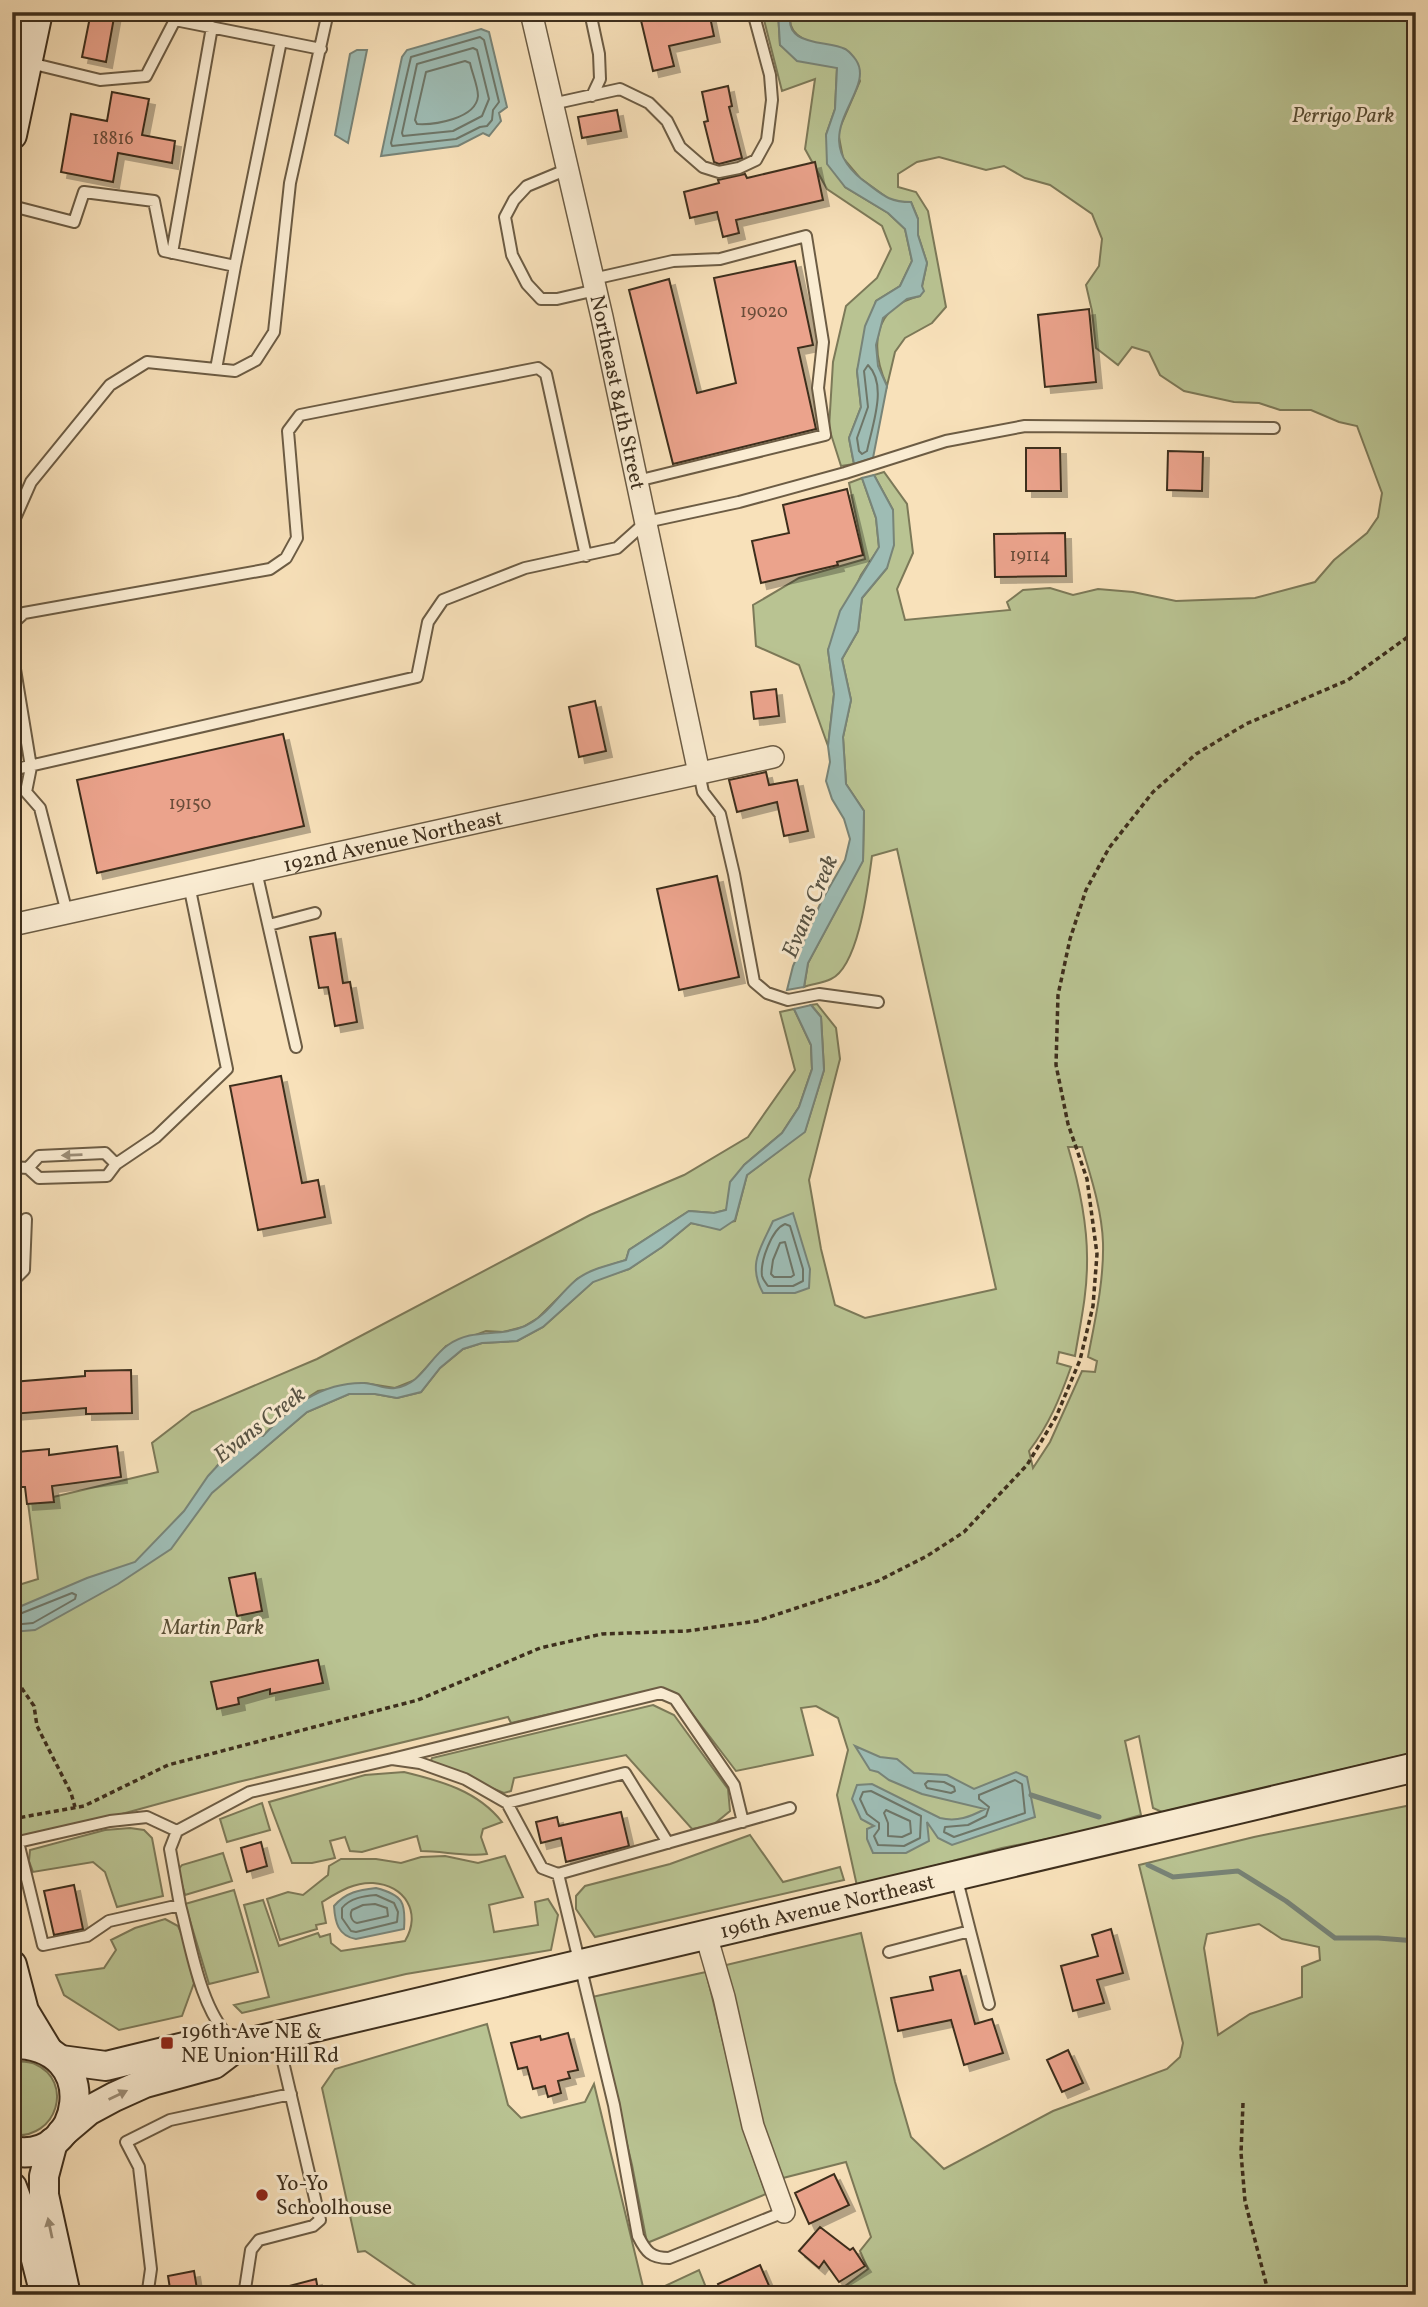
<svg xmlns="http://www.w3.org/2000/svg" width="1428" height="2307" font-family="Vollkorn,serif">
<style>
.green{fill:#b9c392;stroke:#7c7958;stroke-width:2;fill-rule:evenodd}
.water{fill:#9ebcb4;stroke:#788478;stroke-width:2}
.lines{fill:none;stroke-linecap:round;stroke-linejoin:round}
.shore{stroke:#6e7668;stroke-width:2}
.stream{stroke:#788478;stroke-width:5}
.building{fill:#eba38c;stroke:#3e2f1d;stroke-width:2;filter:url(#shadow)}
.lane-casing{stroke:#6c5c44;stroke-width:14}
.street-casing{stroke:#6c5c44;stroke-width:24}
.secondary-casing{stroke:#3e2f1d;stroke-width:32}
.path{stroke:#3e2f1d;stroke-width:3.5;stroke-dasharray:5 3.5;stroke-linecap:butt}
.lane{stroke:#faecd2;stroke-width:10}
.street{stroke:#faecd2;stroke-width:21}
.secondary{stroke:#faecd2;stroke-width:28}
.oneway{fill:#9c8e78}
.poi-dot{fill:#8f2418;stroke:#faecd2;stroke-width:2.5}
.labels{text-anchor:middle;stroke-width:6;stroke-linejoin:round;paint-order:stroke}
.number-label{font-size:18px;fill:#694c39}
.park-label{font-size:21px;font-style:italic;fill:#574d34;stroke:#faecd2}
.street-label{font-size:21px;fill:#3e2f1d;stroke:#faecd2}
.poi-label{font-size:21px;fill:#3e2f1d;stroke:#faecd2;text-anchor:start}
.water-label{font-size:23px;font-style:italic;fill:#565243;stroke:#faecd2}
</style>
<defs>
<filter id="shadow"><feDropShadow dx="6" dy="6" stdDeviation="0" flood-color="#0004"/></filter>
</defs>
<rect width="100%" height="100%" fill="#f8e1ba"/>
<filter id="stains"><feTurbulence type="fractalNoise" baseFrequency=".00286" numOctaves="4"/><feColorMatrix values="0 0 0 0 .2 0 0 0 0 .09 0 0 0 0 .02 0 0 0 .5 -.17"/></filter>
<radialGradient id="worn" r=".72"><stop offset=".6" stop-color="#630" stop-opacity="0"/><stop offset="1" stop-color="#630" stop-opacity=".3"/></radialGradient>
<path class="green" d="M762,12H778L780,45L837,67L835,109L826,135L845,187L888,213L905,229L912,261L900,286L876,301L857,371L861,407L849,438L854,464L841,466L829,428L833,362L846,306L877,278L891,249L882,226L827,189L805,149L815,79L782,91Z
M791,12H1416V1752L1162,1812L1153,1808L1139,1736L1125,1741L1141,1815L1086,1831L1002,1848L857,1886L837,1795L848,1750L838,1718L816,1706L801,1708L813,1755L736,1771L678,1695L659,1689L511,1723L508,1717L238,1782L20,1842L14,1814H12V1632L52,1595L12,1610V1587L38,1579L28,1503L158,1472L152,1443L192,1412L317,1359L590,1215L684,1175L748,1137L795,1070L780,1012L794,1009L811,1045L812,1069L799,1107L782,1133L744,1165L726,1210L714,1213L689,1211L629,1250L626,1260L595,1270L577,1279L538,1318L523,1327L503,1332L486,1331L446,1346L415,1380L395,1388L364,1383L318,1391L287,1411L263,1436L244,1437L218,1465L253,1458L307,1412L349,1394H375L397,1398L421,1392L440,1368L463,1349L482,1343L517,1341L543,1327L595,1280L629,1269L662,1247L691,1223L705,1226L735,1221L747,1175L805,1131L824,1070L821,1017L811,1005L817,1004L836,1028L840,1059L809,1180L821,1249L835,1305L865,1318L996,1289L897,849L872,856C868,885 859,966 831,979C823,983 813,984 804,987L808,963L863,860L864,811L846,784L843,737L851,700L842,659L858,631L862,598L887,568L893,510L874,475L884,472L907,504L913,553L897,589L905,620L1010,610L1007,602L1023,590L1050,588L1073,595L1098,589L1133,592L1176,601L1255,598L1315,582L1334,560L1367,533L1378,517L1382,493L1357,426L1339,422L1311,410H1280L1259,403L1234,402L1184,391L1160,375L1149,352L1132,347L1118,365L1096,348L1092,311L1086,285L1099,266L1102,239L1092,214L1050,185L1025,178L1004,166L986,170L939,157L917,162L898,174V187L916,192L928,211L946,307L932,323L905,338L895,352L887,386C870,348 872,307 920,296L927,263L918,235V219L911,202H893L860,178L843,158L838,132L860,81L845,49C825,45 783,43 791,12ZM1068,1147H1082C1091,1177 1102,1211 1103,1243C1104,1281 1095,1320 1088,1357L1097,1361L1095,1372L1082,1371L1050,1442L1033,1468L1029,1451C1049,1425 1060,1398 1071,1367L1057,1363L1059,1352L1075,1356C1080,1325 1087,1295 1087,1264C1088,1224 1079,1184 1068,1147Z
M862,478L876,518L879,548L861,575L828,650L834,694L828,746L799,665L756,646L753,605L799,578L865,559L849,483Z
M653,1705L674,1715L728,1789L730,1811L713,1825L692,1829L626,1755L514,1778L511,1791L504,1793L430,1763L432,1758Z
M404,1772C441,1781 478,1791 502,1822L483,1829L481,1837L487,1854C466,1857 443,1851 421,1851L417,1836L362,1852L350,1851L345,1837L330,1841L335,1858L312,1863H292L269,1802L365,1775Z
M262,1803L270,1830L227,1842L220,1819Z
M1416,1804V2295H833L868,2269L860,2251L871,2237L846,2162L779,2179L758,2118L722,1966L861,1933L895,2082L911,2137L944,2169L1053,2111L1167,2069L1180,2057L1183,2043L1139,1865L1254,1837ZM1259,1924L1282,1939L1319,1947L1320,1960L1302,1967V1997L1250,2014L1218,2035L1204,1948L1207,1934Z
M130,1828L144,1830L152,1838L163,1896L117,1907L105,1872L93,1862L33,1872L29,1861L30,1850L105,1830Z
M750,1835L783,1882L840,1867L844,1880L595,1937L576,1909V1896L585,1886L670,1864Z
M223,1853L232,1881L185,1895L178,1870L182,1865Z
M445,1856L478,1863L505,1856L523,1897L489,1905L494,1932L538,1925L535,1902L548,1899L558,1915L551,1950L406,1974L242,2013L234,2005L269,1997L244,1905L263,1900L279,1946L318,1933L320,1937L330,1934L331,1943L341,1951L405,1941C422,1913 405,1885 373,1883C353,1882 337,1893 322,1902L326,1923L316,1925L317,1929L280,1940L267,1899L288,1892L303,1895L328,1875L329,1866L341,1859H376L401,1863L421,1857Z
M234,1890L258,1972L209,1984L185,1904Z
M165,1919L178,1926L182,1935L194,1983L182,2016L119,2030L64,1995L56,1975L104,1968L116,1950L111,1940L135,1928Z
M706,1972L747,2140L766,2194L647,2243L632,2165L592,1997Z
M487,2024L508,2105L521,2118L585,2102L594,2084L645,2295H429L365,2251L358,2252L322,2088L335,2069Z
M19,2061C23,2062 31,2062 35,2064C74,2081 58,2140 12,2135V2063Z
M699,2270L709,2295H650V2293Z"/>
<path class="water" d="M778,12H791C782,47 827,40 845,49C848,50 854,57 856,60C878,93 799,135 868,184C884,196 890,202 911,202L918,219V235L927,263L922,286L924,291L920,296L907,299L883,318L876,345L878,366L887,386L873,458L854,464L849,438L861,407L857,371L865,326L876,301L900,286L912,261L905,229L888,213L845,187L827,164L826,135L835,109L837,68L797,61L780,45Z
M481,29L489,32L507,107L499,113L501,121L489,136L483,133L458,146L381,156L402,57L407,50Z
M357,50H367L348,143L335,135L350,54Z
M874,475L893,510L894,545L887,568L862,598L858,631L842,659L851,700L843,737L846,784L864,811L863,861L808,963L804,987L787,990L793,966L821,902L845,860L850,839L844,819L832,799L826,781L830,762L828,746L834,694L828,650L840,611L879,547L876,518L862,478Z
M811,1005L821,1017L824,1070L805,1132L747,1175L735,1220L720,1230L691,1223L662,1247L629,1269L593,1282L543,1327L517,1341L482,1343L463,1349L440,1368L421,1392L397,1398L375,1394H349L307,1412L212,1493L171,1549L118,1584L35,1630L12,1632V1610L87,1578L135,1562L184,1511L208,1476L244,1437L263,1436C291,1407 321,1382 364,1383C374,1383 385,1390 395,1388C421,1385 429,1358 448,1345C474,1327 498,1338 525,1326C547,1316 558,1295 576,1280C589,1269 610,1265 626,1260L629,1250L689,1211L714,1213L726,1210L730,1182L744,1165L782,1133L799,1107L812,1069L811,1045L794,1009Z
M793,1213L810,1269L809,1288L795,1293H763C747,1264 761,1248 773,1221Z
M855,1746L880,1757L897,1759L914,1773L947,1775L974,1789L1016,1772L1027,1777L1035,1817L952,1845L938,1838L927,1822L929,1841L906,1853H873L867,1839V1829L874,1826L861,1819L852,1799L857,1785L872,1784L940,1818C957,1822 970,1817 985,1809L922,1794L889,1780L878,1772L870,1770Z
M376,1888C403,1895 406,1902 404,1929L356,1939C338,1936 335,1922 334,1906C346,1892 359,1890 376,1888Z"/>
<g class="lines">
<path class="shore" d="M480,37L484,40L499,102L493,110L492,120L487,126L480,127L456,139L392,146L391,143L411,57Z
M473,48L477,50L489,99L482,116L453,131L403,136L402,133L417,64Z
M465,61L470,63C472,73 478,86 478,96C476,119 434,125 417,124L415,120L426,72Z
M868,365C888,385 872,426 867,451L862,454L859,451L857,438L868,407L864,371Z
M785,1224L790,1226L803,1269V1281L793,1286H768C766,1283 763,1280 762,1276C760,1261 772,1229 785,1224Z
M785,1242L794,1275L791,1277H774L771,1274L773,1260L780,1243Z
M12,1617L72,1593L76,1595L75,1599L33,1623L12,1625
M1015,1780L1022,1784L1025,1813L954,1837L944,1832L945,1827L968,1825L986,1816L989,1807L979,1799V1795Z
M928,1781L944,1782L954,1787L955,1791L951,1793L927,1788L925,1784Z
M871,1791L921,1816L920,1838L904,1846L878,1845L874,1836L879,1829V1823L867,1814L860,1799L863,1792Z
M886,1810L910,1821L911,1833L902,1837L888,1836V1823L884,1813Z
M376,1895L394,1903L398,1912L397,1922L356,1932L351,1931L342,1918V1908C350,1898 364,1896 376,1895Z
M375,1904L387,1908L388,1916L357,1923C352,1922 349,1915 352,1910L363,1905Z"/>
<path class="stream" d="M1031,1795L1099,1817
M1148,1865L1173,1877L1238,1871L1286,1901L1335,1938H1378L1416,1941"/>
</g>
<path class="building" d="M91,12H115L106,62L82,57Z
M639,12H709L714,36L669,46L674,66L653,71Z
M728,86L732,106L729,107L742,158L719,164L714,162L704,122L708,121L702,92Z
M112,92L149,99L142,135L175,141L172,163L118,153L113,182L61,172L71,114L107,121Z
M617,110L621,131L582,138L578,117Z
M815,162L823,200L736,220L739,233L723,237L717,212L690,218L684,192L719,183L718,180L745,174L747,178Z
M795,261L813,345L798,348L816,429L673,464L629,290L669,279L697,393L736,383L714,278Z
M1089,309L1096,382L1045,387L1038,315Z
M1026,448H1060L1061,491H1026Z
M1168,451L1203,452L1202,491L1167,490Z
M847,489L863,555L837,562L838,565L761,583L752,541L789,533L783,505Z
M1065,533L1066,576L995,577L994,534Z
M776,689L779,716L754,719L751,692Z
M595,701L606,751L579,757L569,707Z
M283,734L304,826L97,873L77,780Z
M766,772L769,785L797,780L808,831L784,836L777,802L737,812L729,780Z
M717,876L739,977L679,990L657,889Z
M335,933L343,983L350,982L357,1022L335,1026L328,987L319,988L310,937Z
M281,1076L302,1183L318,1180L325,1217L258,1230L230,1086Z
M131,1370L132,1413L86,1414V1408L12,1414V1382L85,1376V1371Z
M117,1446L121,1477L52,1486L54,1502L27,1504L25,1487H20L17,1452L49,1449V1455Z
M255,1573L262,1611L237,1616L229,1578Z
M318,1660L323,1683L270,1694V1689L238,1698L239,1704L217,1709L211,1682Z
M621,1812L629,1846L566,1862L561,1838L541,1843L536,1822L557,1817L559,1826Z
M261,1842L267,1866L247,1872L241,1848Z
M74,1885L83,1929L54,1935L44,1891Z
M1111,1929L1123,1973L1097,1980L1104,2003L1073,2011L1061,1966L1098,1956L1092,1935Z
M960,1970L975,2024L992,2019L1003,2053L964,2065L951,2020L898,2031L891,1998L933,1990L930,1977Z
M568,2033L578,2070L568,2072L570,2078L558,2081L561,2093L548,2097L545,2086L533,2089L527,2067L518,2069L511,2043L540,2036L541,2040Z
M1068,2050L1083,2083L1062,2092L1047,2060Z
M834,2174L849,2205L809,2224L795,2193Z
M820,2227L850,2250L853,2248L865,2266L839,2282L824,2261L819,2268L799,2251Z
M760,2265L770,2288L756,2295H723L718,2284Z
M194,2271L198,2295H171L168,2276Z
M316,2279L319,2295H275L274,2290Z"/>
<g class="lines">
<defs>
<path id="lane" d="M590,12L599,54L600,79L592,96
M281,41L321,49
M552,104L620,89L649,103L667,121L680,147L703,167L719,172L739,168L756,160L767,140L772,100L770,75L753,12
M568,169L527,186L514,200L505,217L512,255L527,284L541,299H557L596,290
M12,206L74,222L84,192L154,201L164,251L235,266L281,41L175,20L146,76L100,80L30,63
M172,253L212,27
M593,279L673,261L720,259L806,236L823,342L818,388L825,435L637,481
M216,369L235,266
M12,525L31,482L110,385L147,362L235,371L256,360L274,332L290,183L328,12
M12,627V624L24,613L270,569L286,558L297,538L288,431L300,415L538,368L546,374L586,556
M12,651L31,767L26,792L40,808L67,913
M12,770L417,677L428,622L443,600L525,568L617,548L646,522L739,502L845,473L946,441L1025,426L1274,428
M699,773L703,792L720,814L734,874L754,982L767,993L788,1000L819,994L878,1002
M256,871L296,1047
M269,925L315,913
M12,1167L28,1168L39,1178L107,1176L116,1164L156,1137L227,1069L189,885
M28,1168L39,1156L105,1153L116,1164
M12,1282L24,1270L26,1219
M392,1759L661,1693L675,1699L734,1785L743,1822
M12,1842H18L43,1945L87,1936L109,1921L180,1905C191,1946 200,2009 231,2039
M18,1842L110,1821L147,1817L177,1831
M558,1874L542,1868L507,1803L625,1773L668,1843
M180,1905L170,1849L177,1831L250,1792L392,1759L420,1763L465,1779L507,1803
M970,1931L989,2004
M889,1952L970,1931L956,1876
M784,2212L669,2258C651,2258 646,2252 638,2236L614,2105L558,1874L790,1808
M143,2295L148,2290L151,2269L139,2167L126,2142L170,2120L291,2094
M247,2295L245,2289L251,2250L259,2240L313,2226L320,2220L277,2036"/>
<g id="street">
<path id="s1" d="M531,12L602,317L699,773"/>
<path id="s2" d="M12,925L773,757"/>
<path d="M706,1935L724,1997L753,2126L784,2212"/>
</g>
<g id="secondary">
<path d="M12,135L38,12"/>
<path d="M12,1965L24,2011L47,2049"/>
<path d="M12,2044C106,2043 84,2166 12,2151"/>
<path id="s3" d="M61,2060L106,2066L209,2041L239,2045L1416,1767"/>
<path d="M62,2133L88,2111L114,2097L145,2083L214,2064L239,2045"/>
<path d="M53,2142L44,2176V2195L66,2295"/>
<path d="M12,2187L29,2232L45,2295"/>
</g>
</defs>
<use href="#lane" class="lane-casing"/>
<use href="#street" class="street-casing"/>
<use href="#secondary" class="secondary-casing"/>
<path class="path" d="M12,1674L34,1706L37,1726L71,1793L75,1807
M12,1819L84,1806L168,1765L418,1700L540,1648L602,1634L687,1631L757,1621L878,1581L927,1556L964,1532L1027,1465L1056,1417L1080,1360L1093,1306L1097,1254L1087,1179L1068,1124L1056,1065L1058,995L1070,939L1086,890L1109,848L1153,792L1196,754L1246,724L1348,680L1416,631
M1243,2103L1241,2153L1245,2201L1269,2295"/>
<use href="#lane" class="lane"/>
<use href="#street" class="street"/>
<use href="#secondary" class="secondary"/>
</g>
<defs><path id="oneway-solid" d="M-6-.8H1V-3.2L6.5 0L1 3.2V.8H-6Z" transform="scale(1.75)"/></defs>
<g class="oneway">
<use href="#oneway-solid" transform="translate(72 1155) rotate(178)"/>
<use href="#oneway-solid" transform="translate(118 2095) rotate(-26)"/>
<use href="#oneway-solid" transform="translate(50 2228) rotate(-102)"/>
</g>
<g class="poi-dot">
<rect x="160" y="2036" width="14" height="14" rx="3.5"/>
<circle cx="262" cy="2195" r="7"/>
</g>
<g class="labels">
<g class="number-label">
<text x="113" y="144">18816</text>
<text x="764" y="317">19020</text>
<text x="1030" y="561">19114</text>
<text x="190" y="809">19150</text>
</g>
<g class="park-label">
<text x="1343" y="122">Perrigo Park</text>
<text x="213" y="1634">Martin Park</text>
</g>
<g class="street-label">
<text dy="7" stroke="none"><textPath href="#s1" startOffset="390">Northeast 84th Street</textPath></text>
<text dy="7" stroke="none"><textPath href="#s2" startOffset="390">192nd Avenue Northeast</textPath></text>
<text dy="7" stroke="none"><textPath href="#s3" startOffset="786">196th Avenue Northeast</textPath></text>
</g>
<g class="poi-label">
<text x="181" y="2038">196th Ave NE &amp;<tspan x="181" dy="24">NE Union Hill Rd</tspan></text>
<text x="276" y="2190">Yo-Yo<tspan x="276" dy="24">Schoolhouse</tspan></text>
</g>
<g class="water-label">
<text transform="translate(809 906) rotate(-67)" y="8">Evans Creek</text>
<text transform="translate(259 1424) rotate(-38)" y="8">Evans Creek</text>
</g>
</g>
<rect width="1428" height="2307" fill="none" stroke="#f8e1ba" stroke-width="42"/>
<rect x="14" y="14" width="1400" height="2279" fill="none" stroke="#3e2f1d" stroke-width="3.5"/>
<rect x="21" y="21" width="1386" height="2265" fill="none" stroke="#3e2f1d" stroke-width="2"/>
<rect width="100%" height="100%" filter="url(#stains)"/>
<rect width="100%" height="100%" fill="url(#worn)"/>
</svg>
